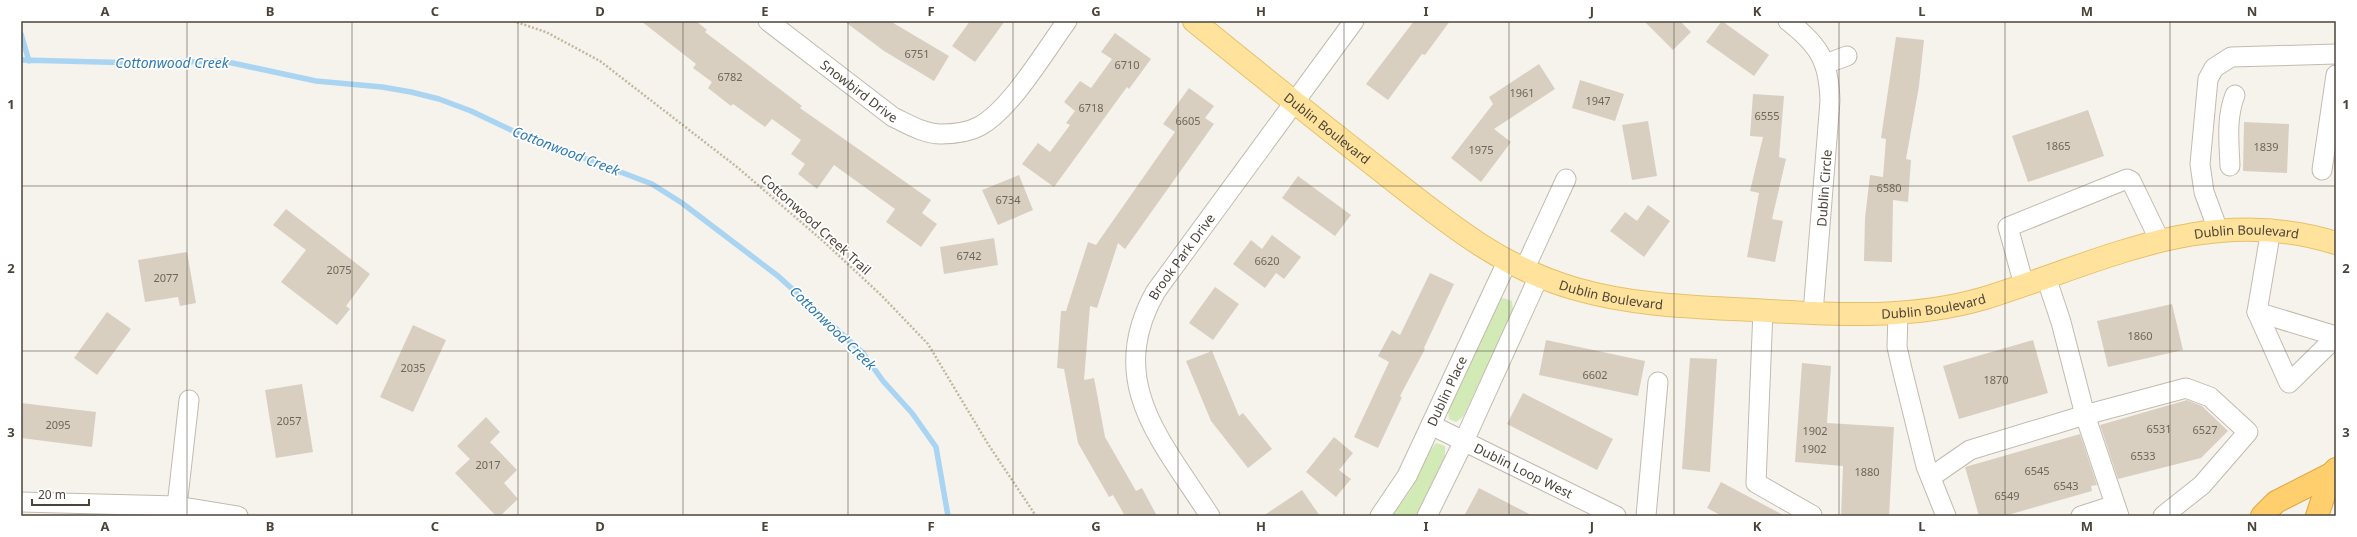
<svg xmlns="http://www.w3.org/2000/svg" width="2357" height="537" font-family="'Noto Sans',sans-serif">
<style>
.green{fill:#d2eab5}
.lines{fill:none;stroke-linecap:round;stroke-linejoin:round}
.stream{stroke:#a9d4f2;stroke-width:5.5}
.building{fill:#d8cfc1}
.minor-casing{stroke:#c2bbae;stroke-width:21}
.major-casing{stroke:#e6c16a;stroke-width:24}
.highway-casing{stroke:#e0a43c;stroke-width:24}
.path{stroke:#c4b79f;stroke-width:2.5;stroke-dasharray:2 2;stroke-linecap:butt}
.minor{stroke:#fff;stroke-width:19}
.major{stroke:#ffe39c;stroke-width:22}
.highway{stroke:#ffcf6e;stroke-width:22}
.grid{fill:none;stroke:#4b4439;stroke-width:1;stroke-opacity:0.55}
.labels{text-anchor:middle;stroke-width:3.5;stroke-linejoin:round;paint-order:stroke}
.number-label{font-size:11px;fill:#6e675b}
.street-label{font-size:13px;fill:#4b4439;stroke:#fff}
.water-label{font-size:14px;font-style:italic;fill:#2e7ab2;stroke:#fff}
.neatline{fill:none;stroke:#4b4439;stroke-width:1.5}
.grid-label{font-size:13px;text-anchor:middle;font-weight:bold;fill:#4b4439}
</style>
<rect width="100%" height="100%" fill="#f6f3ec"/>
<path class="green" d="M1503,298L1512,301L1513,311L1463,417L1456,422L1449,419L1448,410L1499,300Z
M1436,443L1445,446V457L1416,516H1392L1410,491L1429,452Z"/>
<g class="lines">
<path class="stream" d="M21,34L29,61
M21,60L140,63L223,61L316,81L382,87L411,92L439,99L471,111L551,149L581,157L652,184L682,203L778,276L863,353L883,381L912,413L936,447L948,516"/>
</g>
<path class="building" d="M641,21H696L707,30L705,32L802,106L800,108L931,200L922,213L937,224L921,247L886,222L895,209L834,165L817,189L798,174L805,164L791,154L801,140L772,119L765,127L733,104L731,106L708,88L712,82L693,68L696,64Z
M844,21H890L949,56L934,81L884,51Z
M970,21H1005L975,62L952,46Z
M1414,21H1450L1425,55L1422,54L1388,100L1366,84Z
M1644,21H1680L1691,32L1673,50Z
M1722,21L1769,55L1754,76L1706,42Z
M1115,33L1151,59L1129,89L1127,87L1054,187L1022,164L1038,143L1050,152L1070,125L1066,123L1075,111L1064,102L1080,81L1091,88L1112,59L1101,52Z
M1896,37L1924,40L1919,86L1906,159L1911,160L1908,202L1893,200L1892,262L1864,261L1865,218L1870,175L1883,177L1886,139L1881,138Z
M1539,64L1555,89L1494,129L1511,142L1481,182L1451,158L1493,104L1489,97Z
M1580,80L1624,94L1615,121L1572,108Z
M1189,88L1214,106L1205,118L1214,124L1125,249L1118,243L1097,308L1090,306L1084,380L1094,378L1105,437L1136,491L1142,488L1157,516H1125L1113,495L1109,497L1078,443L1064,369L1057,368L1061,311H1066L1088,242L1096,245L1175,132L1163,124Z
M1753,94L1784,96L1779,157L1786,159L1772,219L1783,221L1775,262L1747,257L1759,193L1750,191L1763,137L1750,136Z
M2088,110L2104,156L2028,182L2012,136Z
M1648,121L1657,176L1632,180L1622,125Z
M2244,122L2289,124L2287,173L2243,171Z
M1019,175L1033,210L998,225L982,190Z
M1298,176L1351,215L1335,236L1282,198Z
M1648,205L1670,221L1644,257L1610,231L1625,212L1637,221Z
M286,209L370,274L346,306L350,309L337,325L281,282L306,250L273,225Z
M1272,235L1301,257L1284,279L1276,273L1265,288L1233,264L1251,240L1262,249Z
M994,238L998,265L944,274L940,247Z
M187,252L196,303L180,306L178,297L145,302L138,260Z
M1430,273L1454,284L1424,348L1425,349L1400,396L1402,397L1378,448L1354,437L1389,362L1378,356L1392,330L1400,335Z
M1215,287L1239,304L1213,340L1189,323Z
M2172,304L2183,350L2108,367L2097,321Z
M107,312L131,329L97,375L74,358Z
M413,325L446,340L413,412L380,397Z
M1546,340L1645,361L1638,396L1539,375Z
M2033,340L2048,393L1959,419L1943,366Z
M1212,351L1239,416L1243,413L1272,449L1248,468L1211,421L1186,361Z
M1690,358L1717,359L1710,472L1682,469Z
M1802,363L1831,366L1827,423L1894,427L1889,516H1841L1843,466L1795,462Z
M302,384L313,452L276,458L265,390Z
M1523,393L1613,439L1597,470L1507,424Z
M2187,400L2202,406L2228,431L2201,458L2118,479L2100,425Z
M21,403L96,412L92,447L21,438Z
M486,417L500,432L490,442L517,470L504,483L518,499L500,516H496L455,473L470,459L457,446Z
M2080,434L2097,485L2091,486L2092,491L2004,516H1979L1965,467Z
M1334,437L1353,453L1339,470L1351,479L1336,497L1306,472Z
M1721,482L1785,516H1722L1707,508Z
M1479,488L1533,516H1464Z
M1302,490L1320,516H1263Z"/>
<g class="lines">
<defs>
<g id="minor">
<path id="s1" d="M768,21L893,117C908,124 924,134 941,134C953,134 969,132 980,126C1011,109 1045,51 1067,21"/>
<path d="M1788,21C1819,45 1829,61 1830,101L1813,313"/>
<path d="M1825,64L1847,56"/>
<path d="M2230,166C2229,142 2226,118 2235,95"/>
<path d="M2322,170L2336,75"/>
<path d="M2271,229L2257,312L2289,383L2336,337"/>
<path d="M2218,230L2204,192L2200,164L2208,79L2214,68L2231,57L2336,54"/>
<path d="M1524,270L1566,179"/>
<path d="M2046,277L2061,322L2085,415L2186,388L2210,397L2248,432L2202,485L2163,516"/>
<path d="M2024,285L2008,227L2127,179L2131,181L2160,241"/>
<path d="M1763,310L1756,483L1812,515"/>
<path d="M2257,312L2336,336"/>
<path d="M1898,314L1897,347L1902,369L1926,466L1946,516"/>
<path id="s2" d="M1431,425L1616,516"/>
<path d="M1931,477L1970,450L2085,415L2119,516"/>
<path d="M21,502L177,506L238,516"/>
<path d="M177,506L189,400"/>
<path id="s3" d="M1210,516C1162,441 1104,382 1156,291L1354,21"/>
<path id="s4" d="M1380,516L1407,476L1507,262"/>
<path d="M1427,516L1464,441L1539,276"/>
<path d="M1646,516L1658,382"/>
<path d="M2081,516L2115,505"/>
</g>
<g id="major">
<path id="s5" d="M1194,21C1254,70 1314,118 1375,166C1438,215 1497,267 1576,289C1638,307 1704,307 1768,311C1841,315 1914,319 1985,298C2104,261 2209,203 2336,243"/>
</g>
<path id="highway" d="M2262,516L2276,502L2331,474L2336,469
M2317,516L2331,474"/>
</defs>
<use href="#minor" class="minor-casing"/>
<use href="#major" class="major-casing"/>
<use href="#highway" class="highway-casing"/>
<path class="path" d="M513,21L546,32L600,61L737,167L823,241L881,295L928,344L988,444L1036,516"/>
<use href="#minor" class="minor"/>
<use href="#major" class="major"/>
<use href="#highway" class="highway"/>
</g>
<path class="grid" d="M187,21V516M352,21V516M518,21V516M683,21V516M848,21V516M1013,21V516M1178,21V516M1344,21V516M1509,21V516M1674,21V516M1839,21V516M2005,21V516M2170,21V516M21,186H2336M21,351H2336"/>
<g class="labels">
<g class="number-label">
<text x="917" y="58">6751</text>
<text x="1127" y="69">6710</text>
<text x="730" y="81">6782</text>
<text x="1522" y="97">1961</text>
<text x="1598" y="105">1947</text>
<text x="1091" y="112">6718</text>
<text x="1767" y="120">6555</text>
<text x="1188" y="125">6605</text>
<text x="2058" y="150">1865</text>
<text x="2266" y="151">1839</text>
<text x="1481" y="154">1975</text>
<text x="1889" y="192">6580</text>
<text x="1008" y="204">6734</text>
<text x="969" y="260">6742</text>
<text x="1267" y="265">6620</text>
<text x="339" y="274">2075</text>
<text x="166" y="282">2077</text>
<text x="2140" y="340">1860</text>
<text x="413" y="372">2035</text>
<text x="1595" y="379">6602</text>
<text x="1996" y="384">1870</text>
<text x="289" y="425">2057</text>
<text x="58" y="429">2095</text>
<text x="2159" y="433">6531</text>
<text x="2205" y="434">6527</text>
<text x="1815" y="435">1902</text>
<text x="1814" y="453">1902</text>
<text x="2143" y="460">6533</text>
<text x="488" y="469">2017</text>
<text x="2037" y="475">6545</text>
<text x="1867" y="476">1880</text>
<text x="2066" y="490">6543</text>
<text x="2007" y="500">6549</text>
</g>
<g class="street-label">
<text dy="5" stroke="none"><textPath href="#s1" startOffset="115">Snowbird Drive</textPath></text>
<text dy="5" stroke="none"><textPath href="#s5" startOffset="171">Dublin Boulevard</textPath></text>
<text transform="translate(1824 188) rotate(-86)" y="5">Dublin Circle</text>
<text transform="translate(816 224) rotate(42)" y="5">Cottonwood Creek Trail</text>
<text dy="5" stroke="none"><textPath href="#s5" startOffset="1153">Dublin Boulevard</textPath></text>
<text dy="5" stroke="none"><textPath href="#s3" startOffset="291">Brook Park Drive</textPath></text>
<text dy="5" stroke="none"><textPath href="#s5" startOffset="505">Dublin Boulevard</textPath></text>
<text dy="5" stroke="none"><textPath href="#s5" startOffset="829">Dublin Boulevard</textPath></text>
<text dy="5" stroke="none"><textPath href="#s4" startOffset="142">Dublin Place</textPath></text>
<text dy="5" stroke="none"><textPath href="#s2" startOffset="103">Dublin Loop West</textPath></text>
</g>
<g class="water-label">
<text x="172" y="68">Cottonwood Creek</text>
<text transform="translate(566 151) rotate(21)" y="5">Cottonwood Creek</text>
<text transform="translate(833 328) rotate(44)" y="5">Cottonwood Creek</text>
</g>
</g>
<rect width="2357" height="537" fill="none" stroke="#ffffff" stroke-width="44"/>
<path d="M32 499v6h57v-6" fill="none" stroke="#4b4439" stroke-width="2"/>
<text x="38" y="499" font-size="12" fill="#4b4439" stroke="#ffffff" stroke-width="3" paint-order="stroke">20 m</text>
<rect x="22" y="22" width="2313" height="493" class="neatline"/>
<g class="grid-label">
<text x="105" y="16">A</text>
<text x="270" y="16">B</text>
<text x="435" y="16">C</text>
<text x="600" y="16">D</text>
<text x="765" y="16">E</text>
<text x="931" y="16">F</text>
<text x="1096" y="16">G</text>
<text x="1261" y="16">H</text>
<text x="1426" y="16">I</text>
<text x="1592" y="16">J</text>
<text x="1757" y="16">K</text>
<text x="1922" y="16">L</text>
<text x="2087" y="16">M</text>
<text x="2252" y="16">N</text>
<text x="11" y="109">1</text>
<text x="2346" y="109">1</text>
<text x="11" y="273">2</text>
<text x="2346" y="273">2</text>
<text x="11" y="437">3</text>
<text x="2346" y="437">3</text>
<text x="105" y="531">A</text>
<text x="270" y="531">B</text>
<text x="435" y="531">C</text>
<text x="600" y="531">D</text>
<text x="765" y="531">E</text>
<text x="931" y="531">F</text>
<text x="1096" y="531">G</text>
<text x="1261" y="531">H</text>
<text x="1426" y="531">I</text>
<text x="1592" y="531">J</text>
<text x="1757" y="531">K</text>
<text x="1922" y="531">L</text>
<text x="2087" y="531">M</text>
<text x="2252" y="531">N</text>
</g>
</svg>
